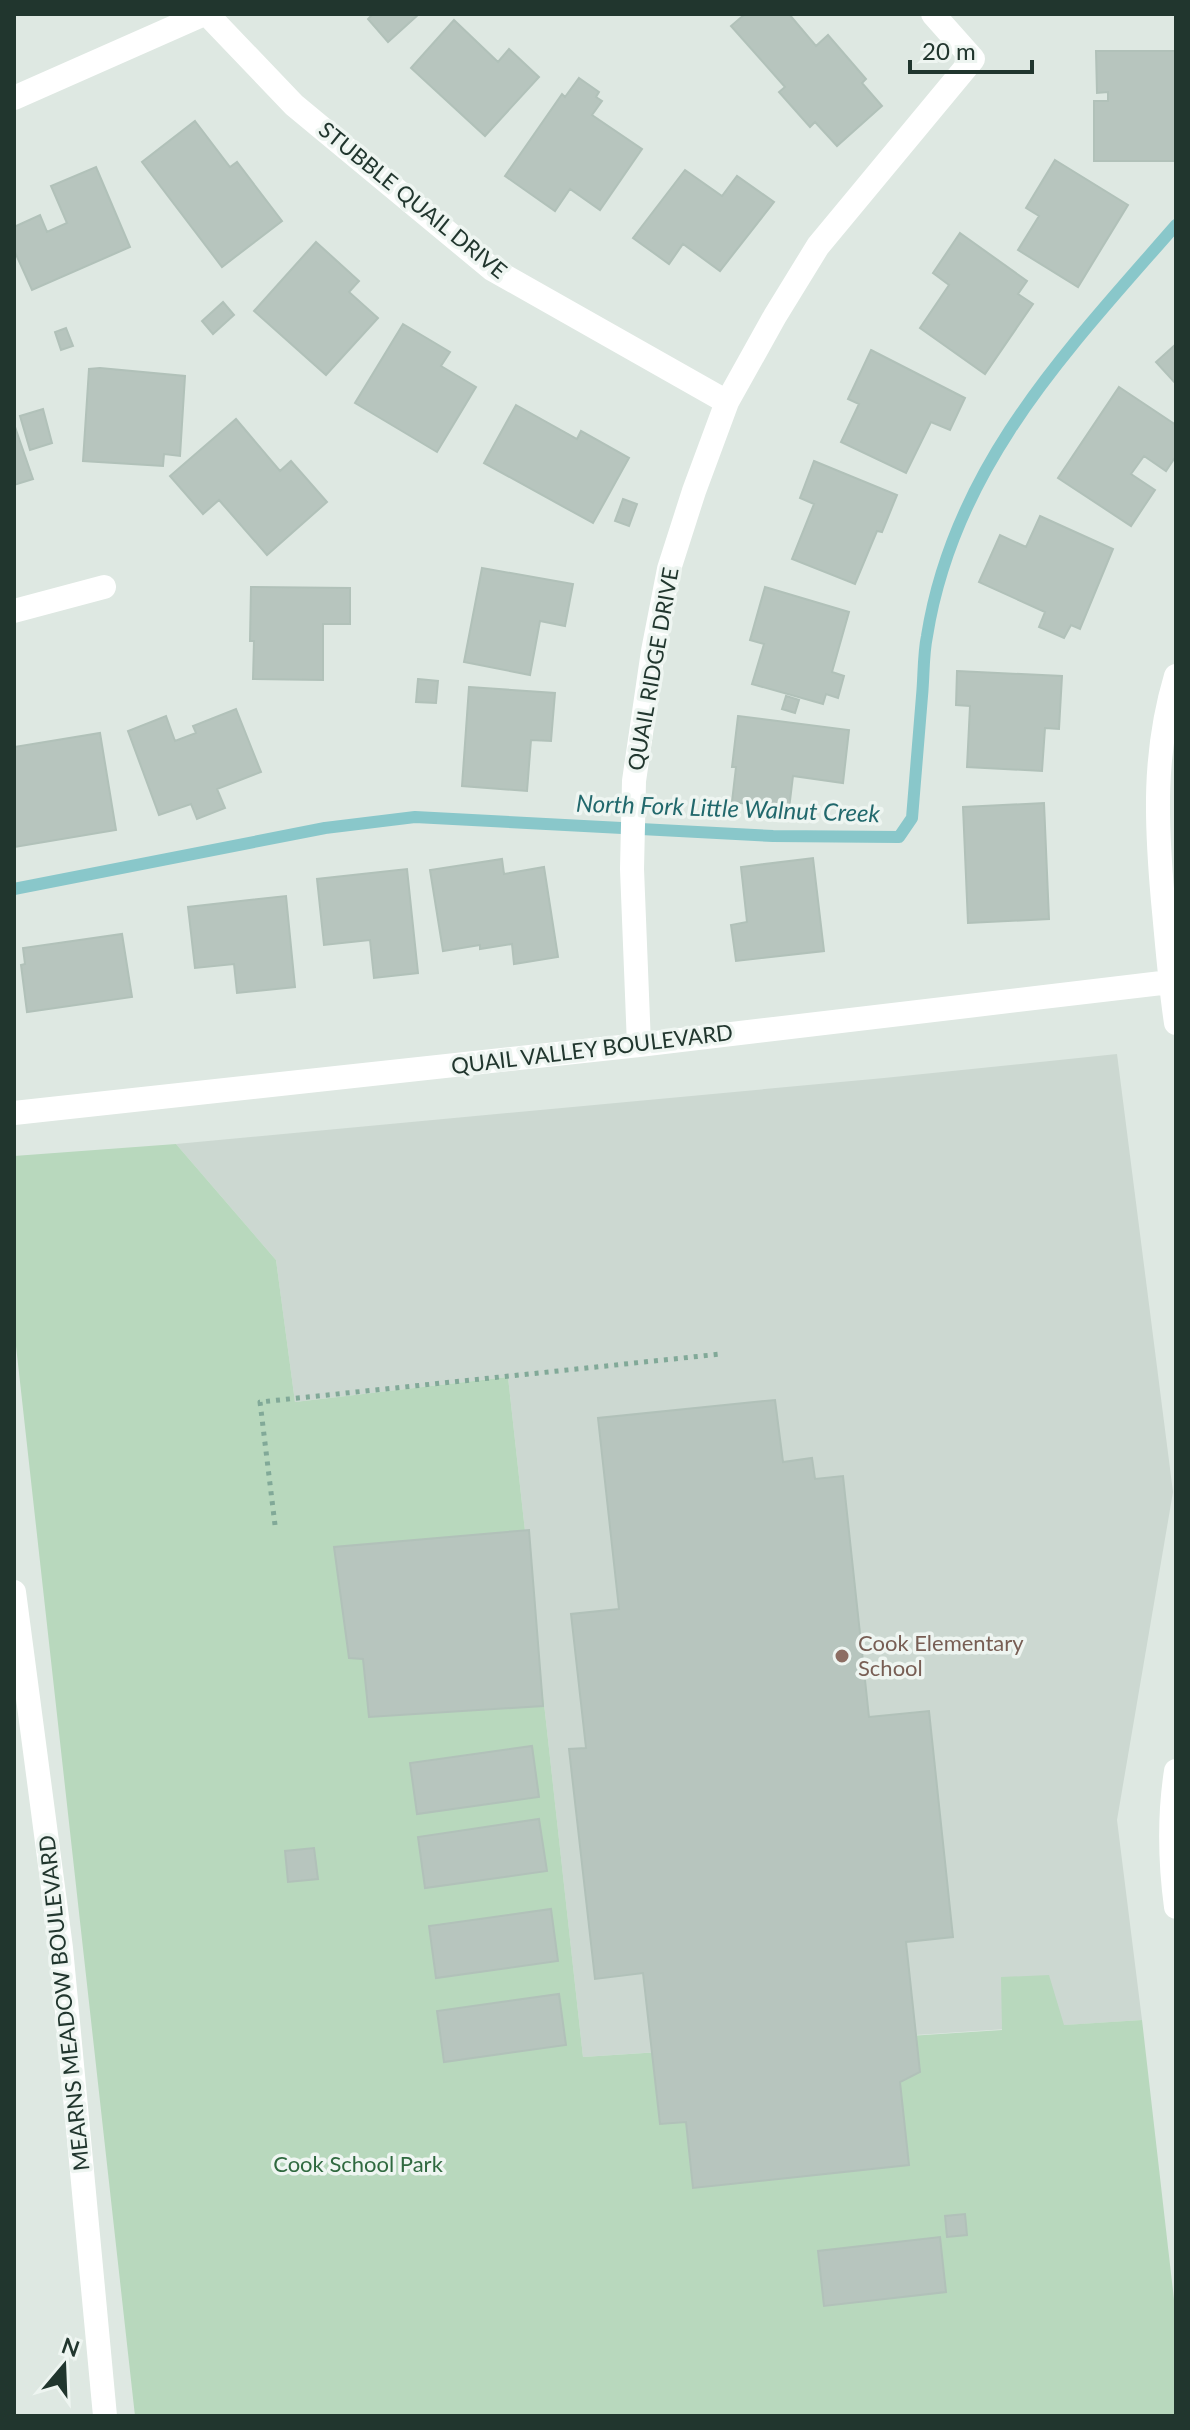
<svg xmlns="http://www.w3.org/2000/svg" width="1190" height="2430" font-family="Lato,sans-serif">
<style>
.built{fill:#ccd8d1}
.green{fill:#b8d8bd}
.lines{fill:none;stroke-linecap:round;stroke-linejoin:round}
.stream{stroke:#89c7ca;stroke-width:12}
.building{fill:#b7c5be;stroke:#b1c1b9;stroke-width:2}
.path{stroke:#81a998;stroke-width:5;stroke-dasharray:4 6;stroke-linecap:butt}
.minor{stroke:#fff;stroke-width:24}
.tertiary{stroke:#fff;stroke-width:24}
.education-dot{fill:#8d6e63;stroke:#eef5f1;stroke-width:3}
.labels{text-anchor:middle;stroke-width:7;stroke-linejoin:round;paint-order:stroke}
.street-label{font-size:22px;fill:#21362e;stroke:#eef5f1}
.education-label{font-size:22px;fill:#785e54;stroke:#eef5f1;text-anchor:start}
.park-label{font-size:22px;fill:#2f693f;stroke:#eef5f1}
.water-label{font-size:24px;font-style:italic;fill:#21686c;stroke:#eef5f1}
</style>
<rect width="100%" height="100%" fill="#dee8e2"/>
<path class="built" d="M1117,1054L1173,1492L1117,1820L1142,2020L583,2057L508,1377L295,1402L276,1260L176,1144L884,1078Z"/>
<path class="green" d="M176,1144L276,1260L295,1402L508,1377L583,2057L1002,2030L1001,1977L1049,1975L1064,2025L1142,2020L1176,2317V2416H135L14,1328V1156Z"/>
<g class="lines">
<path class="stream" d="M14,889L325,828L415,817L773,836L899,837L912,818C915,777 919,737 922,696C924,676 923,655 927,636C954,466 1068,349 1176,225"/>
</g>
<path class="building" d="M373,14H419L388,42L368,19Z
M745,14H789L816,46L828,35L866,79L862,83L882,106L837,146L815,122L810,127L779,92L785,87L731,26Z
M454,20L498,62L509,49L539,77L485,136L411,68Z
M1096,51H1176V161H1094V101H1108V92L1097,93Z
M579,78L599,92L596,97L602,101L592,115L642,149L600,210L570,189L555,211L505,176L562,94L565,97Z
M195,121L230,167L237,162L282,221L222,267L142,162Z
M1055,160L1128,205L1078,287L1018,250L1039,216L1026,208Z
M96,167L130,247L32,290L14,250V227L40,215L47,232L67,223L51,186Z
M685,170L722,196L737,176L774,202L720,271L683,244L669,264L633,238Z
M960,233L1027,281L1018,294L1033,304L985,374L920,328L949,285L933,273Z
M316,242L359,281L349,292L378,318L326,375L254,311Z
M223,302L234,315L213,334L202,321Z
M403,324L450,352L441,366L476,387L437,452L355,403Z
M66,328L73,346L61,350L55,332Z
M1176,344V384L1156,362Z
M871,350L965,398L950,430L931,422L906,473L841,442L859,404L848,399Z
M100,368L185,376L180,456L164,454L163,466L83,461L89,369Z
M1119,387L1176,425V456L1166,471L1144,456L1131,474L1155,490L1131,526L1058,478Z
M516,405L577,439L581,431L629,458L593,523L484,463Z
M43,409L52,443L30,450L20,416Z
M236,419L280,471L291,461L327,502L267,555L219,500L203,514L170,476Z
M14,424L33,479L14,485Z
M814,461L897,495L882,532L877,531L855,584L792,559L814,504L800,498Z
M623,499L637,504L629,526L615,521Z
M1040,516L1113,549L1080,629L1071,625L1064,638L1039,627L1045,612L979,582L1000,535L1026,547Z
M482,568L573,584L565,626L540,621L530,675L464,662Z
M251,587L350,588V624H323V680L253,679L254,641H250Z
M765,587L849,612L832,672L844,676L838,698L826,694L823,704L752,684L764,644L750,640Z
M957,671L1062,676L1059,729L1045,728L1042,771L967,767L970,706L956,705Z
M418,679L438,681L436,703L416,702Z
M469,687L555,693L551,741L531,740L527,791L462,786Z
M786,696L799,700L795,713L782,709Z
M236,709L261,772L217,789L225,808L197,819L191,804L159,815L128,731L166,716L175,741L196,733L193,726Z
M738,716L849,730L843,783L793,776L789,809L732,802L736,767H732Z
M100,733L116,830L14,847V747Z
M1044,803L1049,919L968,923L963,807Z
M813,858L824,951L736,961L731,925L747,922L741,867Z
M502,859L504,874L544,867L558,957L514,964L512,944L480,949V945L443,951L430,870Z
M407,869L418,973L374,978L370,940L324,945L317,879Z
M286,896L295,987L237,993L234,964L195,968L188,907Z
M122,934L132,997L27,1012L21,965L25,964L23,948Z
M775,1400L783,1462L812,1458L815,1479L843,1476L869,1717L929,1711L953,1937L906,1942L920,2072L900,2082L909,2165L693,2188L686,2122L660,2124L643,1973L595,1979L569,1749L586,1748L571,1614L619,1609L598,1418Z
M529,1530L543,1706L369,1717L363,1659L349,1658L334,1547Z
M532,1746L539,1797L417,1814L410,1763Z
M539,1819L547,1871L425,1888L418,1837Z
M314,1848L318,1879L288,1882L285,1851Z
M551,1909L558,1961L436,1978L429,1926Z
M559,1994L566,2045L444,2062L437,2011Z
M965,2214L967,2235L947,2237L945,2216Z
M940,2237L946,2292L824,2306L818,2251Z"/>
<g class="lines">
<path class="path" d="M275,1525L260,1402L721,1354"/>
<path class="minor" d="M207,14L294,105L492,269L727,402
M14,98L204,14
M14,611L104,587
M1176,676C1153,753 1156,822 1163,901C1167,942 1170,983 1176,1023
M639,1045L632,869L634,781L653,651L669,569L694,491L727,402L775,316L818,246L973,59L933,14
M14,1113L639,1045L1170,982
M1176,1771C1169,1816 1170,1862 1176,1907"/>
<path class="tertiary" d="M14,1592L61,1948L105,2416"/>
</g>
<circle class="education-dot" cx="842" cy="1656" r="8"/>
<g class="labels">
<g class="street-label">
<text transform="translate(413 200) rotate(39)" y="8">STUBBLE QUAIL DRIVE</text>
<text transform="translate(653 669) rotate(-80)" y="8">QUAIL RIDGE DRIVE</text>
<text transform="translate(592 1049) rotate(-7)" y="8">QUAIL VALLEY BOULEVARD</text>
<text transform="translate(64 2003) rotate(-96)" y="8">MEARNS MEADOW BOULEVARD</text>
</g>
<g class="education-label">
<text x="858" y="1651">Cook Elementary<tspan x="858" dy="25">School</tspan></text>
</g>
<g class="park-label">
<text x="358" y="2172">Cook School Park</text>
</g>
<g class="water-label">
<text transform="translate(728 809) rotate(2)" y="8">North Fork Little Walnut Creek</text>
</g>
</g>
<rect width="1190" height="2430" fill="none" stroke="#21362e" stroke-width="32"/>
<g transform="translate(64 2366) rotate(19)" stroke="#eef5f1" stroke-width="6" paint-order="stroke">
<path d="M0-6L14 30L0 20L-14 30Z" fill="#21362e"/>
<text y="-12" font-size="22" font-weight="bold" text-anchor="middle" fill="#21362e">N</text>
</g>
<path d="M910 60v12h122v-12" fill="none" stroke="#21362e" stroke-width="4"/>
<text x="922" y="60" font-size="24" fill="#21362e" stroke="#eef5f1" stroke-width="6" paint-order="stroke">20 m</text>
</svg>
